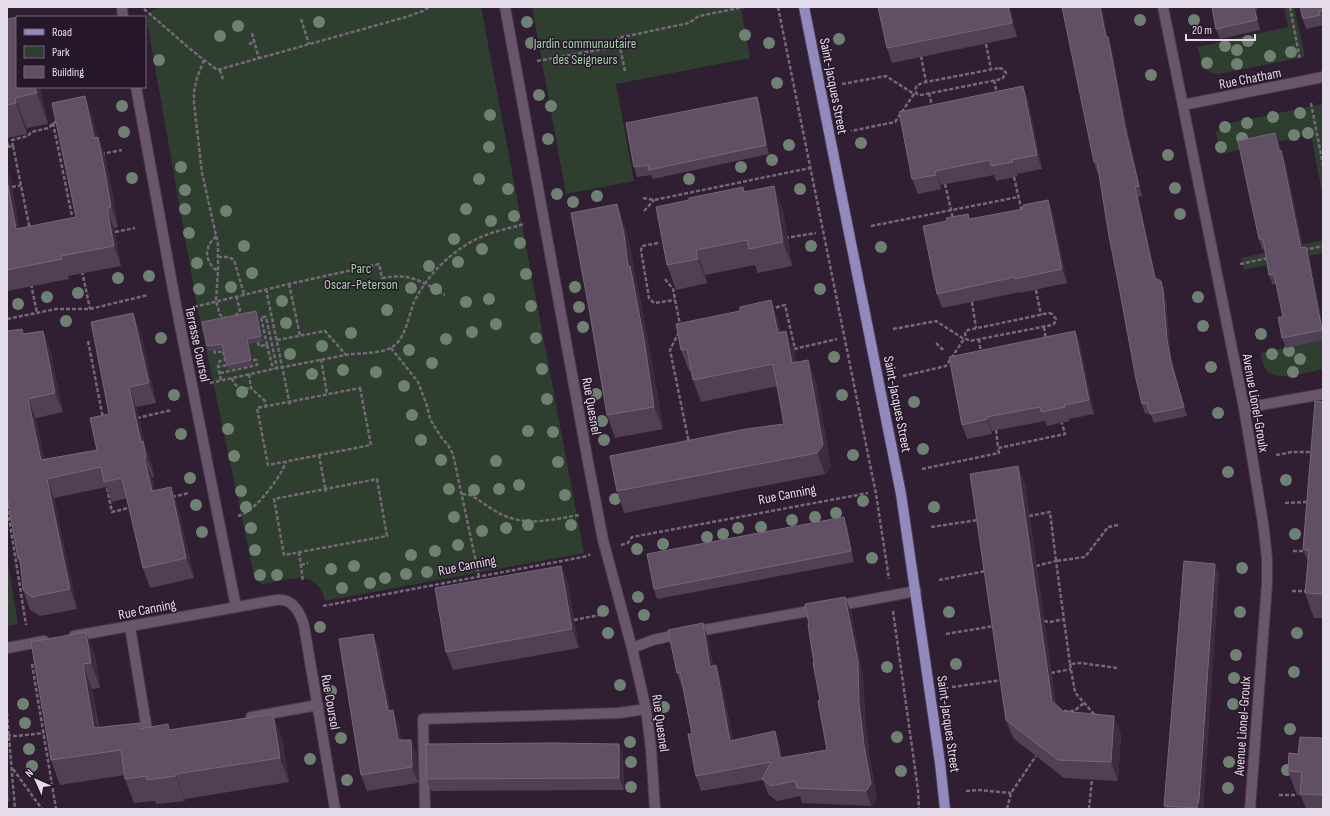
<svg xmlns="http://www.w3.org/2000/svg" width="1330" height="816" font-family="'Sofia Sans Condensed',sans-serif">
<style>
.green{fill:#2e3e2f}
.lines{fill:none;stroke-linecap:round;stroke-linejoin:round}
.minor-casing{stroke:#493b4c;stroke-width:12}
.major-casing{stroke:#493b4c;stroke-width:12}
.path{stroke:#766779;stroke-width:2.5;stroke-dasharray:4 2;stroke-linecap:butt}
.minor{stroke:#69566d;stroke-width:10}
.major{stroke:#918abf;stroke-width:10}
.tree{fill:#6f8272}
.wall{fill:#514054}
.shaded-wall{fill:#3d2c40}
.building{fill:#615064;stroke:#766679}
.labels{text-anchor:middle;stroke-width:3;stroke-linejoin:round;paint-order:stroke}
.park-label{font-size:14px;fill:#a3d3a6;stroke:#261629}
.street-label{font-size:14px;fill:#e6dbe8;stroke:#261629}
</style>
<rect width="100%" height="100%" fill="#301f33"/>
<path class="green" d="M165,7H481L584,553L325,601C317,567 289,580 264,584H262L255,580L197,306L147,21C148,9 155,9 165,7Z
M532,7H741L750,58L616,84L634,181L566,194Z
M1284,7H1294L1305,57L1218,74C1202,73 1201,60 1198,47L1288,27Z
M1323,104V198L1311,135L1220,154L1216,132L1225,124Z
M1323,240V253L1244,270L1241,258Z
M1323,340V369C1310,372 1276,382 1267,371C1263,366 1262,359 1261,353Z
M7,557L18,624L7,626Z"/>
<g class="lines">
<defs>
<path id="minor" d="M122,7L123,17
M505,7L588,462L603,540L632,648L646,709L651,749L655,809
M1163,7L1244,408L1263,523L1267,558V584L1250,809
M136,87L175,300L236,607
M1183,105L1323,77
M1244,408L1323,394
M836,606L916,591
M130,627L148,736L153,735
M74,636L276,600C293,598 300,612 304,626L335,809
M7,648L44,641
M632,648L653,640L671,636L820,609
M251,717L318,705
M425,809L423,719L619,713L646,709"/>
<path id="major" d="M804,7L901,494L940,763L945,809"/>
</defs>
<use href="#minor" class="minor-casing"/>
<use href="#major" class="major-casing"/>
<path class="path" d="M778,7L876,494L889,579
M1290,7L1300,60
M144,9L189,48L217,70L406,17L423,11L429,7
M301,19L309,44
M252,33L259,59
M249,44L255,42
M986,44L991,69
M921,56L926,82
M204,60L197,78L194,91V103L202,173L218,244V271L216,301L220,315L226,318
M537,61L620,46
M999,68L1003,69L1006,73L1002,79L921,95L917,94L915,90L917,85L926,82Z
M220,70L223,79
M625,71L618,38L689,23L699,16L744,7
M994,80L997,94
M842,84L886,76L914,94L895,122L851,131
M929,93L932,106
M1311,103L1323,165
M53,123L73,221
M7,142L8,146
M7,147L13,146L30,230
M13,147L12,140L28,136L31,132L49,128L53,123L59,121
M101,154L122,150
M1014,177L1022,212
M945,184L953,219
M12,187L21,185
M643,198L654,200L810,168
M644,211L654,200
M871,226L1018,197
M115,232L135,228
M216,236C213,240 209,243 208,248C205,256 210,267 218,271
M785,238L816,233
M658,243L642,246L641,250L649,298L654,303L675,300
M1304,250L1323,246
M218,257H229L234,260L244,294
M1240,264L1268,258
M82,271L90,309
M665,279L673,289L680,325
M31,284L37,313
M289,284L300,336
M266,289L290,405
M1036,290L1041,315
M972,302L976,328
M194,307L289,284L379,264L382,278C411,273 421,281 445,295
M770,309L785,305L795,349
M1049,313L1052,314L1056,319L1054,324L1052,325L970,341L966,339L965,334L966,331L968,330Z
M235,316L236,315L240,310L236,296
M7,319L56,309H90L148,295
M1044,327L1046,340
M893,329L936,321L964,339L946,366L903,376
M679,332L670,350L689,443
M979,339L981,353
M277,340L325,331L346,355
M88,341L103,418
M258,342L259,346L267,345L261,317H266L277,368
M936,343L942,349H945
M267,345L273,369
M391,348L418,382L427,406L430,419L441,437L448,445L453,454L479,576
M794,349L837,339
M214,350L215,353L223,351L225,360L220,361L218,363V367
M321,359L327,394
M220,373L257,365L256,360H252
M249,374L251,388L265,401L266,406
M232,378C234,387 242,390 251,388
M221,380L218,367L228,365
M210,383L273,369L346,355C361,352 385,355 396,344C406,335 409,315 414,302C427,275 453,249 481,237C495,231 510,228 525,224
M360,388L371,445L268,465L257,408Z
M137,418L172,410
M996,430L998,448
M319,455L326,492
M1276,455L1292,452H1313
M922,469L999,453L998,448L1065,434L1062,423
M377,479L387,536L284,555L274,499Z
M107,488L112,512L132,507
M462,494L470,495L474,497C484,503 493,511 503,515C529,527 553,519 580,515
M172,497L189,493
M1285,503L1310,502
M7,505L26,625
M238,516C255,512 280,478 286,462
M1029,516L1050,512L1056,561L1085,557L1108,527L1118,525
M931,527L978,520
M621,545L628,543L632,537L868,493
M1293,551H1305
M299,552L303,581
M301,565L308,563
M1036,566L1056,561L1070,664L1081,663L1117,668
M939,580L986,571
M1292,591H1307
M323,606L588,556L590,554
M893,611L918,790L919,809
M574,620L599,615
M1044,621L1050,622L1064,619
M946,634L994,626
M32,664L56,809
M1070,664L1075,692L1078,696L1094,714V716
M1051,673L1071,669
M952,687L1003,680
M1064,711H1074L1084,703
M7,713L15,809
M7,735L16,736L44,733
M13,769L42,809
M966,791L979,790L1011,793
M1279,795H1297
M1007,809L1011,793L1036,756
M1089,809L1092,779"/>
<use href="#minor" class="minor"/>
<use href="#major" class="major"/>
</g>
<g class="tree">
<circle cx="1140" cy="20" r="6"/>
<circle cx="1194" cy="20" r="6"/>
<circle cx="319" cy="22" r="6"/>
<circle cx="527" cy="22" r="6"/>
<circle cx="238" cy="26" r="6"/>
<circle cx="745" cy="35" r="6"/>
<circle cx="220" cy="36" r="6"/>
<circle cx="839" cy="39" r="6"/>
<circle cx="1248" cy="41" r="6"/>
<circle cx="531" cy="43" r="6"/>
<circle cx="769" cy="43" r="6"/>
<circle cx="1225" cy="46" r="6"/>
<circle cx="1237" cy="50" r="6"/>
<circle cx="1291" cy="52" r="6"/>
<circle cx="1270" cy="56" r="6"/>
<circle cx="159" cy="60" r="6"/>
<circle cx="1207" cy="63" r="6"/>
<circle cx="1237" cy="64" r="6"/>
<circle cx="1151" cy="75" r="6"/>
<circle cx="777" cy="83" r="6"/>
<circle cx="539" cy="95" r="6"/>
<circle cx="122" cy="106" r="6"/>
<circle cx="551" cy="106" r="6"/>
<circle cx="1300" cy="113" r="6"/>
<circle cx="490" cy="115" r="6"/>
<circle cx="1273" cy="117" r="6"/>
<circle cx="1247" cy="123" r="6"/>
<circle cx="1225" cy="127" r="6"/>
<circle cx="124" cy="132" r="6"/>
<circle cx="1308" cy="133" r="6"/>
<circle cx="1294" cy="135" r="6"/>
<circle cx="1242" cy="138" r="6"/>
<circle cx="548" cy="139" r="6"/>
<circle cx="861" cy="143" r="6"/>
<circle cx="789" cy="145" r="6"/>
<circle cx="489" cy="147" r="6"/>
<circle cx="1221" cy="147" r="6"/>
<circle cx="1168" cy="155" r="6"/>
<circle cx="772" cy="160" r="6"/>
<circle cx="181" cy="167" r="6"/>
<circle cx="741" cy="167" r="6"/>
<circle cx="132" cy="178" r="6"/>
<circle cx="479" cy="179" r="6"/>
<circle cx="689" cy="179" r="6"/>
<circle cx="1175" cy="188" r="6"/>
<circle cx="508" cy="189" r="6"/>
<circle cx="800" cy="189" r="6"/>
<circle cx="185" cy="190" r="6"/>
<circle cx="557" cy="194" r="6"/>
<circle cx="597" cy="196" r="6"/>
<circle cx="573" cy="202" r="6"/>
<circle cx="185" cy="209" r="6"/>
<circle cx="466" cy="209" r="6"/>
<circle cx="226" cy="211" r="6"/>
<circle cx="1180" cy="214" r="6"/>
<circle cx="514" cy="216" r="6"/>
<circle cx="491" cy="221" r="6"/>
<circle cx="189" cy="233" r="6"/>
<circle cx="454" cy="239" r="6"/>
<circle cx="520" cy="243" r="6"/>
<circle cx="244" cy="246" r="6"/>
<circle cx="811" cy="246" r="6"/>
<circle cx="881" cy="247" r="6"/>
<circle cx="482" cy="249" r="6"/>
<circle cx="458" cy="262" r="6"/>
<circle cx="197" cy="263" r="6"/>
<circle cx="429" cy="266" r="6"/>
<circle cx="252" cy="273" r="6"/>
<circle cx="526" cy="274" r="6"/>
<circle cx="149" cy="276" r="6"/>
<circle cx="118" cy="278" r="6"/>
<circle cx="231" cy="287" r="6"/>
<circle cx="575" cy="287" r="6"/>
<circle cx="411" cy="288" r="6"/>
<circle cx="199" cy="289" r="6"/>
<circle cx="436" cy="289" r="6"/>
<circle cx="820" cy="289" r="6"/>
<circle cx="78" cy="293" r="6"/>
<circle cx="47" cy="297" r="6"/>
<circle cx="1198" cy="297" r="6"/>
<circle cx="489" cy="299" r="6"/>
<circle cx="282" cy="301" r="6"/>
<circle cx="466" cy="302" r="6"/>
<circle cx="18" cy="304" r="6"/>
<circle cx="531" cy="306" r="6"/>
<circle cx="579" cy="307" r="6"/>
<circle cx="387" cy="310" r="6"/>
<circle cx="66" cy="321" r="6"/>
<circle cx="286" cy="323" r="6"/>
<circle cx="496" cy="324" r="6"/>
<circle cx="1203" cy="326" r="6"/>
<circle cx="583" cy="327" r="6"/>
<circle cx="472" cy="332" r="6"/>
<circle cx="351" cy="333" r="6"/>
<circle cx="1261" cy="334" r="6"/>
<circle cx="161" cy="338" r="6"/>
<circle cx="536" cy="338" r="6"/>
<circle cx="446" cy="339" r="6"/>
<circle cx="322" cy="346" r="6"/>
<circle cx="409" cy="350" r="6"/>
<circle cx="1289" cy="351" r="6"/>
<circle cx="290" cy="354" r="6"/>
<circle cx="1272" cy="354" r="6"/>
<circle cx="834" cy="357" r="6"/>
<circle cx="1300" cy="359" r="6"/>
<circle cx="432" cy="363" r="6"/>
<circle cx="1211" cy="367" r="6"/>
<circle cx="542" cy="369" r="6"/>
<circle cx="343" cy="370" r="6"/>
<circle cx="376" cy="372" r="6"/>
<circle cx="1293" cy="372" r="6"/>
<circle cx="312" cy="374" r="6"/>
<circle cx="404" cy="386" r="6"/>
<circle cx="242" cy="392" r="6"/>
<circle cx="596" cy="394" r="6"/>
<circle cx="174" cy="395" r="6"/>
<circle cx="842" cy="395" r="6"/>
<circle cx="547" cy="399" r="6"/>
<circle cx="914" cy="402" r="6"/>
<circle cx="1218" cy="413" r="6"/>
<circle cx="412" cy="415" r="6"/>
<circle cx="602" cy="421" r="6"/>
<circle cx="228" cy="429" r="6"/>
<circle cx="528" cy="431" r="6"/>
<circle cx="553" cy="432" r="6"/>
<circle cx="181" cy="434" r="6"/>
<circle cx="421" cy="440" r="6"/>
<circle cx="604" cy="440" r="6"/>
<circle cx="923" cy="449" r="6"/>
<circle cx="853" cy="455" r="6"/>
<circle cx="234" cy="456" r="6"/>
<circle cx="441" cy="460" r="6"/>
<circle cx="496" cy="461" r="6"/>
<circle cx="558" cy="462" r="6"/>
<circle cx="1228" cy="472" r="6"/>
<circle cx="190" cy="478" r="6"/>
<circle cx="1286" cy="480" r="6"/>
<circle cx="519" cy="485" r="6"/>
<circle cx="449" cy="489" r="6"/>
<circle cx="499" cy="489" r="6"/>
<circle cx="474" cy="490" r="6"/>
<circle cx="241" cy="491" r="6"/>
<circle cx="565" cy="495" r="6"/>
<circle cx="615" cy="499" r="6"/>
<circle cx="863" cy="501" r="6"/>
<circle cx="196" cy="505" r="6"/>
<circle cx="246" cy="507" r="6"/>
<circle cx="934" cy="507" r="6"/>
<circle cx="836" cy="513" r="6"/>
<circle cx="454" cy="517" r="6"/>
<circle cx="815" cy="517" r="6"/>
<circle cx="792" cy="520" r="6"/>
<circle cx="528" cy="525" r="6"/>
<circle cx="571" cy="525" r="6"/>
<circle cx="761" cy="527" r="6"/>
<circle cx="251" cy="528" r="6"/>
<circle cx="506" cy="528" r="6"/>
<circle cx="738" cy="528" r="6"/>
<circle cx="482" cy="531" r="6"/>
<circle cx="202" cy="532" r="6"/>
<circle cx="723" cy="534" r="6"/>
<circle cx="1295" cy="534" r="6"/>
<circle cx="707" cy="537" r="6"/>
<circle cx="663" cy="544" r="6"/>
<circle cx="458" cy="545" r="6"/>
<circle cx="637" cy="549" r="6"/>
<circle cx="255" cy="550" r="6"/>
<circle cx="435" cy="551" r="6"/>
<circle cx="411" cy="555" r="6"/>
<circle cx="872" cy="558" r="6"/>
<circle cx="354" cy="566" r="6"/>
<circle cx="1242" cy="568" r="6"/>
<circle cx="331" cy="569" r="6"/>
<circle cx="427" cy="572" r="6"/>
<circle cx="406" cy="574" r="6"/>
<circle cx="260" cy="575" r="6"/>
<circle cx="277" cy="575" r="6"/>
<circle cx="385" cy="578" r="6"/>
<circle cx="370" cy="583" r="6"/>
<circle cx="342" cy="588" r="6"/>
<circle cx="638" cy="597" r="6"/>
<circle cx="603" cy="611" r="6"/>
<circle cx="949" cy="612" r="6"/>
<circle cx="1240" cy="612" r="6"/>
<circle cx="644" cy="615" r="6"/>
<circle cx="320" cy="627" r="6"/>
<circle cx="608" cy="633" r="6"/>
<circle cx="1297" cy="633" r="6"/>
<circle cx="1236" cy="655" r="6"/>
<circle cx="956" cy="664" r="6"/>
<circle cx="887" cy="667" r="6"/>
<circle cx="1294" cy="672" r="6"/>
<circle cx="1234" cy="678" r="6"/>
<circle cx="620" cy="685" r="6"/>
<circle cx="331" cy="691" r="6"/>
<circle cx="23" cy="704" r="6"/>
<circle cx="1233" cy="704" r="6"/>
<circle cx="664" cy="707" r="6"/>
<circle cx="25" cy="723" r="6"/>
<circle cx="1290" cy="729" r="6"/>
<circle cx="897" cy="737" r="6"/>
<circle cx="341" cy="738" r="6"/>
<circle cx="630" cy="742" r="6"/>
<circle cx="29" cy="749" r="6"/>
<circle cx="310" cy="759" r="6"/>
<circle cx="631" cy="762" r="6"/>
<circle cx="1229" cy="762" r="6"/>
<circle cx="32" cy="766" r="6"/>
<circle cx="1287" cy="770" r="6"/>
<circle cx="901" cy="771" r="6"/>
<circle cx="347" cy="780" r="6"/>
<circle cx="631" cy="787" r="6"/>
<circle cx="1228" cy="788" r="6"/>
</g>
<path class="wall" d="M878,7H1010L1017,37L892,63L887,48Z
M1212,7H1257L1258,10H1256L1260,30L1220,39L1216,29Z
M1323,7V25L1306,29L1303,19Z
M7,19L17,87H40L48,124L27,128V134L7,138Z
M1108,38L1111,47L1129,138L1142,196L1138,197L1156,279L1164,291L1166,300L1170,350L1174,371L1187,416L1154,423L1150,413L1145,414L1142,404L1099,172H1097L1094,162Z
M1023,86L1028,100L1042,169L1017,174L1018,176L996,181L994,175L941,185V189L918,194L912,179Z
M757,97L760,106L769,154L653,179L651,175L637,177L634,167Z
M92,116L97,137H98L105,156L112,192L118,227L114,228L121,266L68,276L69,279L7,291V170L11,180L19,229L76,217Z
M1275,133L1279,143L1280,150L1285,160L1303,247L1309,256L1323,327V340L1286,348L1282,338L1283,317L1276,284L1273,285L1269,275L1265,249H1262L1259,239Z
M743,187L745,192L783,211L792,266L758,273L755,265L705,275L707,283L676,290L667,265L689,200Z
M968,214L970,219L1053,214L1067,283L1020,293V292L942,308L937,294L947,221Z
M625,227L632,257L635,279L638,288L652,362L663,429L615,438L607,415L590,314Z
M771,300L778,322L781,332L794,352L796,362L816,382L831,467L825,474L624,513L617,491L784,424L777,386L701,402L693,380L691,371H689L681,350L740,311Z
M258,316L263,341L249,344L253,365L229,370L223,349L208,351L207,346Z
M43,331L50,350L63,412L36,418L44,459L97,450L109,414L141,333L156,403L136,407L145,446L151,461L154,477H152L155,491L171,487L178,507L194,578L150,588L143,568L127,498L112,502L106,487L54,498L77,609L40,616L30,610L23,590L21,567L18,559L23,334Z
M1075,331L1080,345L1094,414L1069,419L1070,421L1047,426L1045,421L992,431V434L967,439L962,425Z
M1323,402V618H1314L1305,593L1308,562L1303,549Z
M1018,466L1025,484L1056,705L1063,711L1121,734L1118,781L1064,778L1013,738L1006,720Z
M847,527L854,562L657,599L654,589Z
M561,566L568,584L579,648L453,670L446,652Z
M1219,573L1203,809H1166L1164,806Z
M845,597L851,612L863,677L865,717L870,759L877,799L871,806L802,803L800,796L777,801L768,794L763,780L701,791L696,776L692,734L683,687H682L677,673L703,623L708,638L713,666L721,680L733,740L775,731L780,746L782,757L827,750L820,700L814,663L809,624Z
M86,632L95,656L100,688L92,689L99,727L140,723L141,728L282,738L289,782L185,799V801L156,804L155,801L134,803L125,779V775L60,785L51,760Z
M373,634L379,650L390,710L399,726L401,740H411L417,756L418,783L367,791L361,775Z
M1323,738V809H1306L1301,796L1297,795L1288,771L1298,754Z
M623,755L624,790L431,791L427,779Z
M7,760L10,801H7Z"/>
<path class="shaded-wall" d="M1008,7H1010L1017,37L1012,23Z
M1100,7H1102L1108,38L1111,47L1129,138L1142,196L1139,186L1125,128Z
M1254,7H1255L1256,10L1260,30L1257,20Z
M1023,86L1028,100L1042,169L1037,155Z
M35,87H40L48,124L37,93Z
M85,96L92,116L101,157L94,138Z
M757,97L760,106L769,154L766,145Z
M15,98L27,128V134L16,103Z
M1275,133L1279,143L1282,161L1279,151Z
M98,137L105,156L118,227L111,207Z
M1281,150L1285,160L1305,257L1301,248Z
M1012,160L1017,174L1018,176L1013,162Z
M7,170L11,180L23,249L16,229L7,180Z
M935,171L941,185V189L936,175Z
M774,186L783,211L792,266L783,242Z
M1135,187L1138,197L1158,288L1155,278Z
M1048,200L1053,214L1067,283L1062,269Z
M617,204L625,227L632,257L635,279L638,288L652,362L663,429L654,407Z
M107,208L114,228L121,266L114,246Z
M1306,247L1309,256L1323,327V333Z
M696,250L705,275L707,283L698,259Z
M1161,281L1164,291L1166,300L1170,350L1174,371L1187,416L1184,407L1171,362L1167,340Z
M771,300L778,322L785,354L778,333Z
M256,311L258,316L263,341L261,336Z
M133,313L141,333L156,403L149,383Z
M43,331L50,350L63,412L55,393Z
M786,331L794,352L800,385L792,363Z
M1075,331L1080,345L1094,414L1089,400Z
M247,339L249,344L253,365L251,360Z
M808,360L816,382L831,467L825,474L817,453Z
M129,387L136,407L145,446L151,461L154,477L141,442Z
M28,399L36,418L48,480L41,460Z
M1064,405L1069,419L1070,421L1065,407Z
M987,417L992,431V434L987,419Z
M144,457L152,477L159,511L152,491Z
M1018,466L1025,484L1058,719L1052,701Z
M47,479L54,498L77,609L70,589Z
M171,487L178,507L194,578L186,558Z
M844,517L847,527L854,562L851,551Z
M1215,564L1219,573L1203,809H1198L1197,808Z
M561,566L568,584L579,648L572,629Z
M845,597L851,612L863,677L865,717L870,759L877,799L871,806L866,791L864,745Z
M703,623L708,638L715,682L710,667Z
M86,632L95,656L100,688L91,663Z
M373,634L379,650L394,727L388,711Z
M83,664L92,689L102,752L94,728Z
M716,665L721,680L736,756L730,741Z
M393,710L399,726L404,756L398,740Z
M273,714L282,738L289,782L280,758Z
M1114,716L1121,734L1118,781L1111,762Z
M775,731L780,746L785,773L780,758Z
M411,740L417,756L418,783L412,767Z
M619,744L623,755L624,790L619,778Z
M7,760L10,801L8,796L7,784Z
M176,774L185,799V801L176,776Z"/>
<path class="building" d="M878,7H1008L1012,23L887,48Z
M1062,7H1100L1106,37H1108L1125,128L1139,186L1135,187L1155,278L1161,281L1163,290L1167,340L1171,362L1184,407L1150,414L1147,403L1142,404L1136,379L1117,276L1109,236L1097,162H1094Z
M1212,7H1254L1257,20L1216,29Z
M1300,7H1323V11H1319L1320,15L1303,19Z
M17,17V87H35L37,93L15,98L16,103L7,105V19L18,17Z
M1023,86L1037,155L1012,160L1013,162L991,166L990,160L935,171L936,175L912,179L899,112Z
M85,96L94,138L98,137L105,172L111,207L107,208L114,246L61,256L62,259L7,270V180L16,229L76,217L52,103Z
M757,97L766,145L649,170L648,165L634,167L626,123Z
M1275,133L1279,151L1281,150L1301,248L1306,247L1322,330L1282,338L1278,317H1283L1274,274L1269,275L1263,239H1259L1238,141Z
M774,186L783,242L749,249L747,240L696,250L698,259L667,265L656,207L689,200V198L743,187L744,192Z
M1048,200L1062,269L1015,279V277L937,294L923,226L947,221L946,218L968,214L969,219L1023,209V205Z
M617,204L624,234L628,266H630L644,339L654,407L607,415L590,314L571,213Z
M771,300L778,333L786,331L792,363L808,360L823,445L817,453L617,491L610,456L746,429L784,424L773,364L693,380L687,349L681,350L676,324L740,311V307Z
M256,311L261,336L247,339L251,360L227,365L222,344L207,346L202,322Z
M133,313L149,383L129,387L141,442L143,441L146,457H144L152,491L171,487L186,558L143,568L122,478L104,482L101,467L47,479L70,589L32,597L23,590L20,558L18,559L7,496V331L22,329L23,334L43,331L55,393L28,399L41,460L97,450L90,418L109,414L91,322Z
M1075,331L1089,400L1064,405L1065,407L1041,412L1040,407L987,417V419L962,425L949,357Z
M1315,401L1323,402V594L1305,593L1309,550L1303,549Z
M1018,466L1052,701L1063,711L1114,716L1111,762L1058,760L1006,720L970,474Z
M844,517L851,551L654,589L647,554Z
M1184,561L1215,564L1199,800L1197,808L1164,806Z
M561,566L572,629L446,652L435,588Z
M845,597L858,662L859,703L864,745L871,784L866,791L797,788L795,781L771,786L762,779L771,762L696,776L688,734H692L680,672L677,673L668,630L703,623L710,667L716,665L730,741L775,731L780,758L827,750L818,701L820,700L813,663H814L808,625L809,624L805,604Z
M86,632L91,663L83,664L94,728L140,723V729L168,724L169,730L273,714L280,758L176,774V776L147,780V776L125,779L121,750L51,760L31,642Z
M373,634L388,711L393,710L398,740H411L412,767L361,775L339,639Z
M1300,737L1323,738V795L1300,794L1302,772L1288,771L1289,753L1298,754Z
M553,743L619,744V778L427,779L426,744Z"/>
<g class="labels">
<g class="park-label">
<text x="585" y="48">Jardin communautaire<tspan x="585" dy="16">des Seigneurs</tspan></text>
<text x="361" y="273">Parc<tspan x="361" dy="16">Oscar-Peterson</tspan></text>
</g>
<g class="street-label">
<text transform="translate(1250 78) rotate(-11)" y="5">Rue Chatham</text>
<text transform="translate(834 86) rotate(79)" y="5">Saint-Jacques Street</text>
<text transform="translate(198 344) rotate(78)" y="5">Terrasse Coursol</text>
<text transform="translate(1256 403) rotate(80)" y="5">Avenue Lionel-Groulx</text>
<text transform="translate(898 404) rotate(79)" y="5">Saint-Jacques Street</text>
<text transform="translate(592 406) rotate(80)" y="5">Rue Quesnel</text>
<text transform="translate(787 494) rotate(-11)" y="5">Rue Canning</text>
<text transform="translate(467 565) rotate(-11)" y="5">Rue Canning</text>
<text transform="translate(147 609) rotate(-11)" y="5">Rue Canning</text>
<text transform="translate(331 702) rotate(80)" y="5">Rue Coursol</text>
<text transform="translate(661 723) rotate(82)" y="5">Rue Quesnel</text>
<text transform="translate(949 724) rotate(82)" y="5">Saint-Jacques Street</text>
<text transform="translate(1242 726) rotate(-86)" y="5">Avenue Lionel-Groulx</text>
</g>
</g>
<rect width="1330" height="816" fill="none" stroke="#e6dbe8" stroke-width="16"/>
<rect x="16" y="16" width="130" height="72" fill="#261629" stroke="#736575"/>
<rect x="24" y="29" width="20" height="6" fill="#918abf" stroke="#736575"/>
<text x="52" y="36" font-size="12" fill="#e6dbe8">Road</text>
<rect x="24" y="46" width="20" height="12" fill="#2e3e2f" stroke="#736575"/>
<text x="52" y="56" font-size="12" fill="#e6dbe8">Park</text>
<rect x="24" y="66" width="20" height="12" fill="#615064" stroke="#736575"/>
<text x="52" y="76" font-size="12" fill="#e6dbe8">Building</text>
<g transform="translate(36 780) rotate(315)" stroke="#261629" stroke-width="3" paint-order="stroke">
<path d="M0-3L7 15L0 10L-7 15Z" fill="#e6dbe8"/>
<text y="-6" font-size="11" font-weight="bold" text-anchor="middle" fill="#e6dbe8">N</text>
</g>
<path d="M1186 34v6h69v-6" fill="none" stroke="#e6dbe8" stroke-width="2"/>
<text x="1192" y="34" font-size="12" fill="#e6dbe8" stroke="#261629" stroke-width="3" paint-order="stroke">20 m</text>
</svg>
